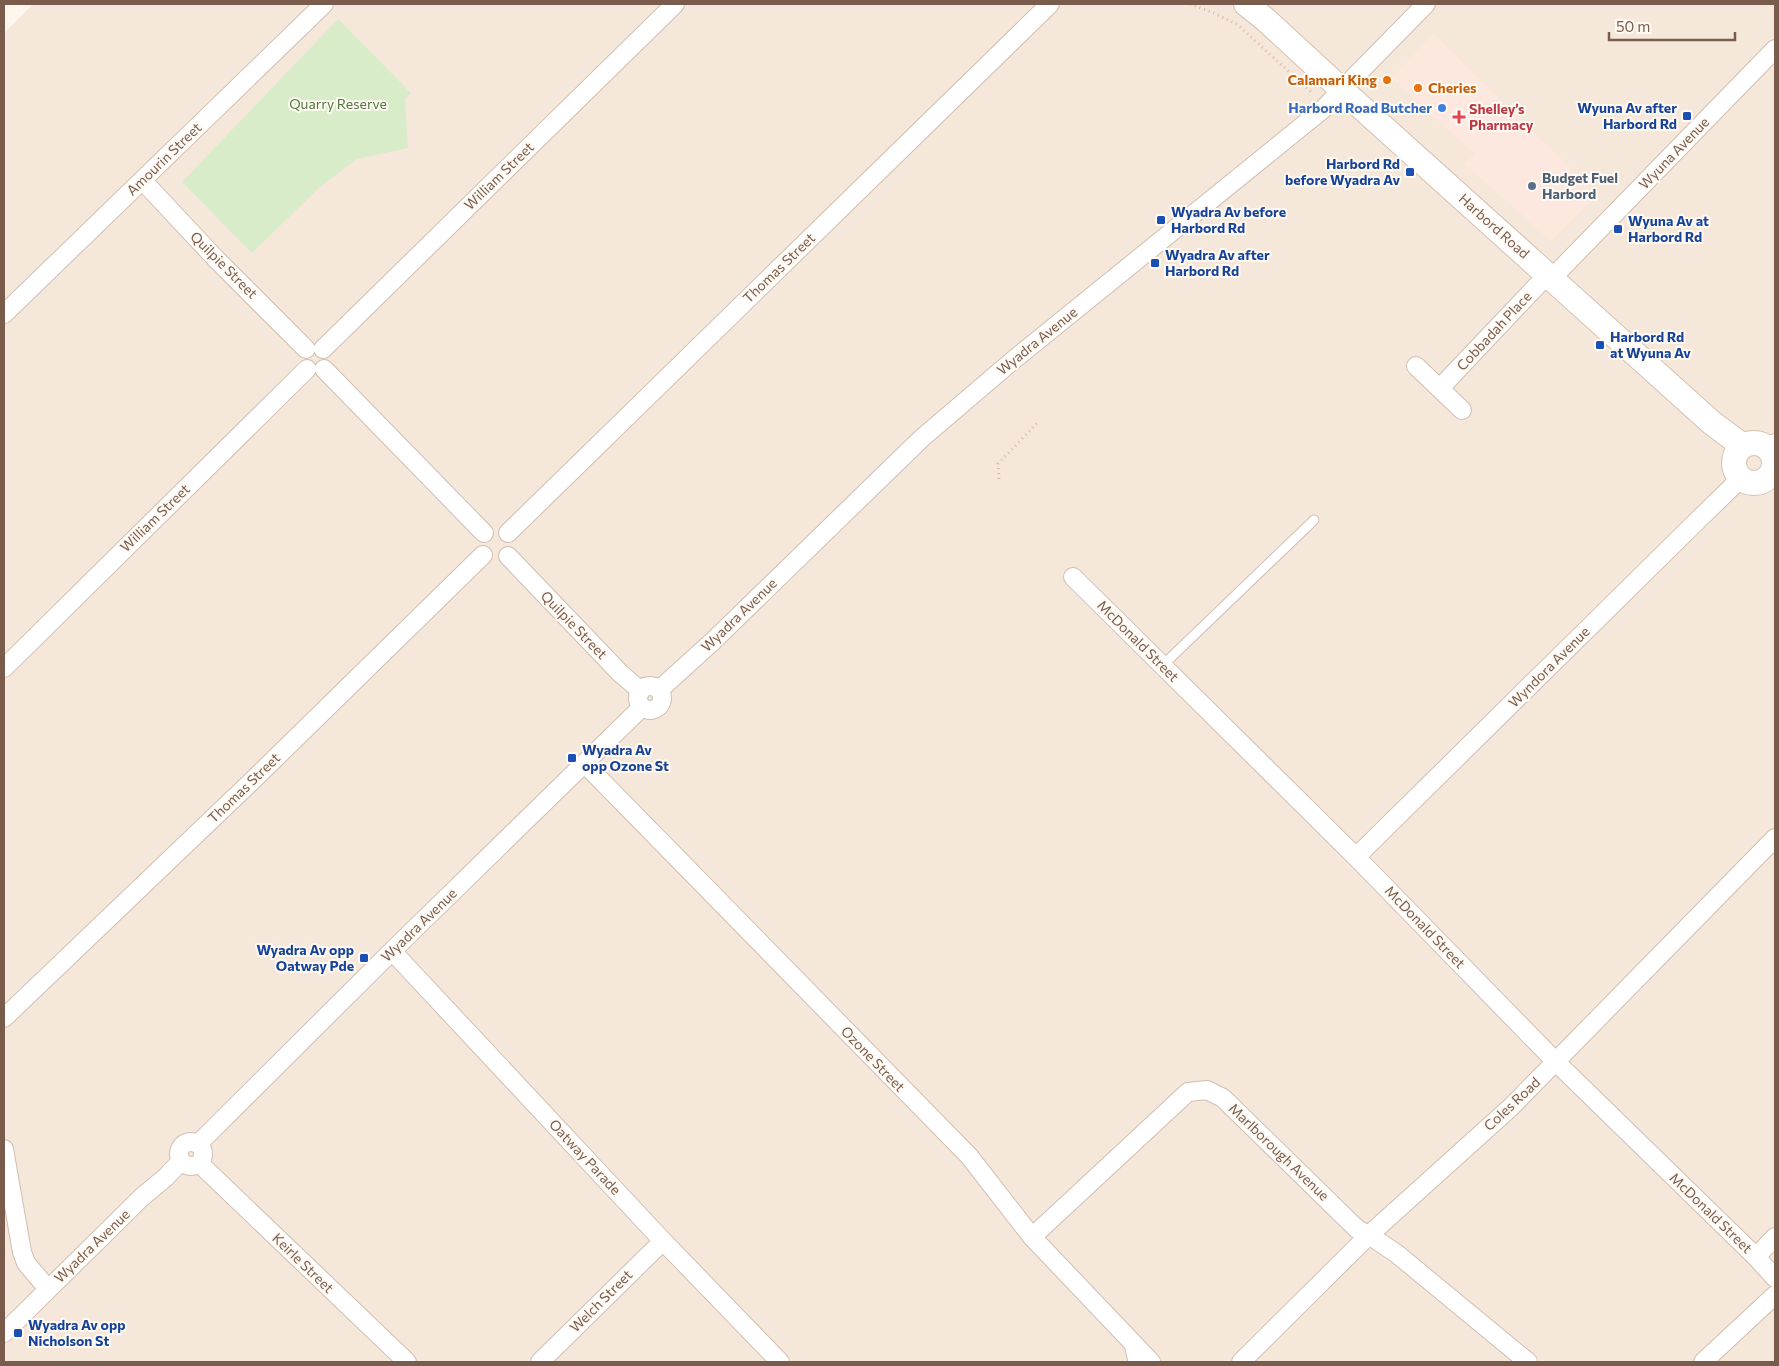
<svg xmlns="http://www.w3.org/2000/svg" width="1779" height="1366" font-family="Commissioner,sans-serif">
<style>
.residential{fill:#f5e8da}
.commercial{fill:#fde8e0}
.green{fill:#d8ecc9}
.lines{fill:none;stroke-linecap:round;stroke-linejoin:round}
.lane-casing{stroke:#d1beb0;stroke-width:11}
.street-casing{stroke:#d1beb0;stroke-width:20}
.secondary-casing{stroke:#d6c0b0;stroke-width:26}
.path{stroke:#d9b8a5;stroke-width:3;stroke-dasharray:1 4;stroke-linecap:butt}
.lane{stroke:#fff;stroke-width:9}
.street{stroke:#fff;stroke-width:18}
.secondary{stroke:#fff;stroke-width:24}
.food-dot{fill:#e8710a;stroke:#fffaf3;stroke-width:2}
.shop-dot{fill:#3f7fe0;stroke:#fffaf3;stroke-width:2}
.transit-dot{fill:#1a4fb4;stroke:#fffaf3;stroke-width:2}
.health-dot{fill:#e0444e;stroke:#fffaf3;stroke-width:2}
.service-dot{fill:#5c6f8a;stroke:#fffaf3;stroke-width:2}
.labels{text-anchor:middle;stroke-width:4;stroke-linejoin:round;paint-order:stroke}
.food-label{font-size:14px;font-weight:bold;fill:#c56008;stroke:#fffaf3;text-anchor:end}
.park-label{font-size:14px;fill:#537a41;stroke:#fffaf3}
.shop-label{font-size:14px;font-weight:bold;fill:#366cbe;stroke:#fffaf3;text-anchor:end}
.transit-label{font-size:14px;font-weight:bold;fill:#164399;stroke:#fffaf3;text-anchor:start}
.health-label{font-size:14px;font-weight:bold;fill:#be3a42;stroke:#fffaf3;text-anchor:start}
.street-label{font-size:14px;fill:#7a5c4d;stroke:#fffaf3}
.service-label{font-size:14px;font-weight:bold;fill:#4e5e75;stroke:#fffaf3;text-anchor:start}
</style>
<rect width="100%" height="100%" fill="#fdf6ec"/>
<path class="residential" d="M33,4H1775V1362H4V33Z"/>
<path class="commercial" d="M1434,34L1597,195L1551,241L1465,164L1475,154L1392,78Z"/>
<path class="green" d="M338,19L411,93L405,99L408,148L357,159L319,188L252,253L182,182Z"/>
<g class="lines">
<defs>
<path id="lane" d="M1163,665L1314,520
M1129,1344L1133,1362"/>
<path id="street" d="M143,181L216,259L306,349
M1552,278L1775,49
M4,314L324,4
M323,349L675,4
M1416,366L1462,410
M324,369L484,533
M1440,388L1548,274
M1769,450L1775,443
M508,533L1050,4
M508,556L620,673L641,691
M1073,577L1356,857L1556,1062L1756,1257L1775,1278
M4,668L307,369
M638 698a12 12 0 1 1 24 0a12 12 0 1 1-24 0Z
M659,690L712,642L922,438L1011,362L1322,110L1426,4
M585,764L969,1156L1032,1237L1151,1362
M1356,857L1698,520L1737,482L1743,479
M392,951L663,1241L780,1362
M4,1018L253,780L483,555
M179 1154a12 12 0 1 1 24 0a12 12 0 1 1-24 0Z
M198,1144L392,951L642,707
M4,1149L22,1252L26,1263L48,1289
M199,1163L407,1362
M1032,1237L1188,1092L1207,1090L1223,1098L1357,1229L1369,1235L1397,1254L1528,1362
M1756,1257L1775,1237
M4,1333L142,1197L166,1177L181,1161
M540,1362L663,1241
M1241,1362L1369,1235L1511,1107L1775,838
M1703,1362L1775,1295"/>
<path id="secondary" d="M1246,4L1266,20L1342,90L1712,423L1743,446
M1734 463a20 20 0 1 1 40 0a20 20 0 1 1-40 0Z"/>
</defs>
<use href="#lane" class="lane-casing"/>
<use href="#street" class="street-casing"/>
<use href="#secondary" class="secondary-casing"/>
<path class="path" d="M1190,4L1214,13L1238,25L1311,92
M999,479L998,464L1037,423"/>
<use href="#lane" class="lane"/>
<use href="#street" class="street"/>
<use href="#secondary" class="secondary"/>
</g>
<g class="food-dot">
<circle cx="1387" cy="80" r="5"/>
<circle cx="1418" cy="88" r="5"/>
</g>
<circle class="shop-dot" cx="1442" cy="108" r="5"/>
<g class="transit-dot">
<rect x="1682" y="111" width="10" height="10" rx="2.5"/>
<rect x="1405" y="167" width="10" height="10" rx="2.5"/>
<rect x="1156" y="215" width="10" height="10" rx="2.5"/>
<rect x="1613" y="224" width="10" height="10" rx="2.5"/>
<rect x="1150" y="258" width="10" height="10" rx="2.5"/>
<rect x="1595" y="340" width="10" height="10" rx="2.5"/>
<rect x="567" y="753" width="10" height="10" rx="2.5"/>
<rect x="359" y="953" width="10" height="10" rx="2.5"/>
<rect x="13" y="1328" width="10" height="10" rx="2.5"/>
</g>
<path class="health-dot" d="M1456.5 109.5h5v5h5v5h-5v5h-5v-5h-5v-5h5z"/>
<circle class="service-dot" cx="1532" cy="186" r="5"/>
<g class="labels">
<g class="food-label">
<text x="1377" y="85">Calamari King</text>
<text x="1428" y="93" text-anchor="start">Cheries</text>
</g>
<g class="park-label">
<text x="338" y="109">Quarry Reserve</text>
</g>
<g class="shop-label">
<text x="1432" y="113">Harbord Road Butcher</text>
</g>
<g class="transit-label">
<text x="1677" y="113" text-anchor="end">Wyuna Av after<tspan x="1677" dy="16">Harbord Rd</tspan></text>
<text x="1400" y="169" text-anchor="end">Harbord Rd<tspan x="1400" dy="16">before Wyadra Av</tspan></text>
<text x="1171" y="217">Wyadra Av before<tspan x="1171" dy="16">Harbord Rd</tspan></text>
<text x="1628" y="226">Wyuna Av at<tspan x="1628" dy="16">Harbord Rd</tspan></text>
<text x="1165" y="260">Wyadra Av after<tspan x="1165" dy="16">Harbord Rd</tspan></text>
<text x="1610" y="342">Harbord Rd<tspan x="1610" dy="16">at Wyuna Av</tspan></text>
<text x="582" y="755">Wyadra Av<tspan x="582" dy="16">opp Ozone St</tspan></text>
<text x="354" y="955" text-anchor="end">Wyadra Av opp<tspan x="354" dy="16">Oatway Pde</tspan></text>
<text x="28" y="1330">Wyadra Av opp<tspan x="28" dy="16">Nicholson St</tspan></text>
</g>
<g class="health-label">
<text x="1469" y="114">Shelley’s<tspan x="1469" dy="16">Pharmacy</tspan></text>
</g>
<g class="street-label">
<text transform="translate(1674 153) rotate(-46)" y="5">Wyuna Avenue</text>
<text transform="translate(164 159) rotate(-44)" y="5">Amourin Street</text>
<text transform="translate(499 176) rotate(-44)" y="5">William Street</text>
<text transform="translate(1494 226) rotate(42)" y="5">Harbord Road</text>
<text transform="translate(224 265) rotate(45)" y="5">Quilpie Street</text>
<text transform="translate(779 268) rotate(-44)" y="5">Thomas Street</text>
<text transform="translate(1494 331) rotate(-47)" y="5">Cobbadah Place</text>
<text transform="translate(1037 341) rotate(-39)" y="5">Wyadra Avenue</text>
<text transform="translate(155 518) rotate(-44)" y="5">William Street</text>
<text transform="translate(739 615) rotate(-44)" y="5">Wyadra Avenue</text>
<text transform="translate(574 625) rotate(46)" y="5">Quilpie Street</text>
<text transform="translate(1138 641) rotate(45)" y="5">McDonald Street</text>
<text transform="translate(1549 667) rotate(-45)" y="5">Wyndora Avenue</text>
<text transform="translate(244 788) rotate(-44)" y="5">Thomas Street</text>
<text transform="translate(419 925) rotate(-44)" y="5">Wyadra Avenue</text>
<text transform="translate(1425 927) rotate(46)" y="5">McDonald Street</text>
<text transform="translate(873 1059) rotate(46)" y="5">Ozone Street</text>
<text transform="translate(1512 1104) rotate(-43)" y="5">Coles Road</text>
<text transform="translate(1279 1152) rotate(44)" y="5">Marlborough Avenue</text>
<text transform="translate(585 1157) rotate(47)" y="5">Oatway Parade</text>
<text transform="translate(1711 1213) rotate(44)" y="5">McDonald Street</text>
<text transform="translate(92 1246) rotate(-44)" y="5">Wyadra Avenue</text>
<text transform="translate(303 1263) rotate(44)" y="5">Keirle Street</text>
<text transform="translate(601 1301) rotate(-45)" y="5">Welch Street</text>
</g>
<g class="service-label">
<text x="1542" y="183">Budget Fuel<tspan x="1542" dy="16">Harbord</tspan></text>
</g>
</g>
<rect width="1779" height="1366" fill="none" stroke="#7a5c4d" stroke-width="10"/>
<path d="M1609 32v8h126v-8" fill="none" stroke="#7a5c4d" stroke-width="2.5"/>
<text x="1616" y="32" font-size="15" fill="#7a5c4d" stroke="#fffaf3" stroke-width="4" paint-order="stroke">50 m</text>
</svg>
